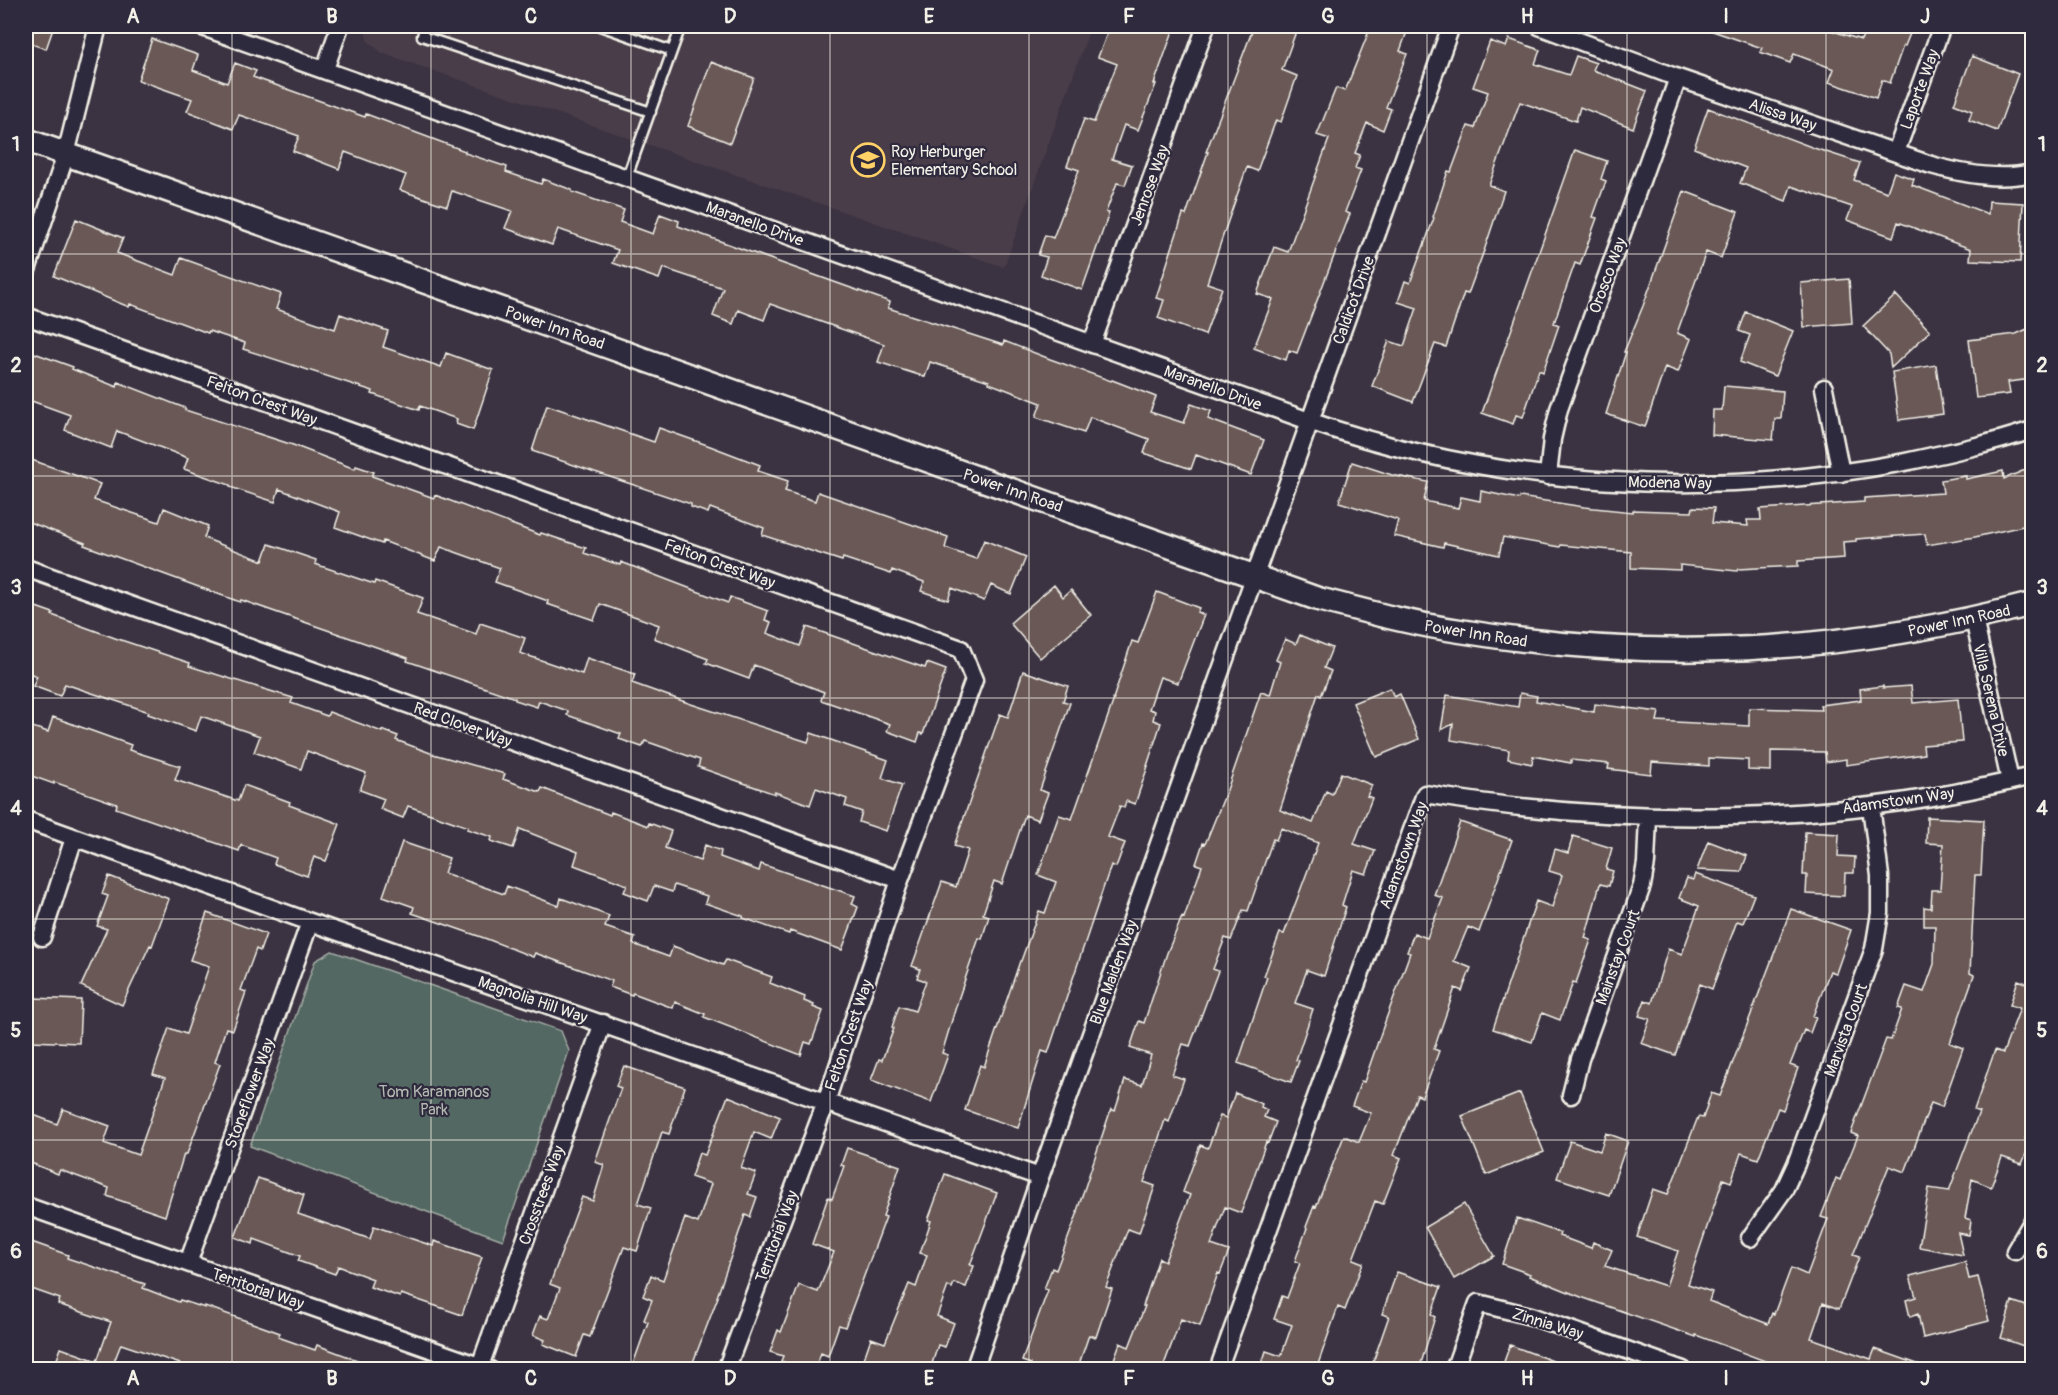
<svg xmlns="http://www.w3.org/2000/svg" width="2058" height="1395" font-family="Pangolin,sans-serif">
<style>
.built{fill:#493e48}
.green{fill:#536862;stroke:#a4aca5;stroke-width:1.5}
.building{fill:#695857;stroke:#f4f1e8;stroke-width:1.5}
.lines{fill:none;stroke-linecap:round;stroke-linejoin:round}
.lane-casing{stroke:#f4f1e8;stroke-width:13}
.street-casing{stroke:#f4f1e8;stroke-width:21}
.secondary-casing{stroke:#f4f1e8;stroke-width:27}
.lane{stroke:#2f2a3d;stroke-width:8}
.street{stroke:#2f2a3d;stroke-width:16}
.secondary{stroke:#2f2a3d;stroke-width:22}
.grid{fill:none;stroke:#f4f1e8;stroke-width:1.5;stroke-opacity:0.55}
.labels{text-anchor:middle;stroke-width:4.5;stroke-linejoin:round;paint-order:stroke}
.street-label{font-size:16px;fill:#f4f1e8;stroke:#2f2a3d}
.poi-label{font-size:16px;fill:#f4f1e8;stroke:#2f2a3d;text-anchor:start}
.park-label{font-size:16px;fill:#b4bab2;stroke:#2f2a3d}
.neatline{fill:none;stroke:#f4f1e8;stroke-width:2}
.grid-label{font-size:20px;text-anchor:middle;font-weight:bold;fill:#f4f1e8}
</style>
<rect width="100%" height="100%" fill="#3b3342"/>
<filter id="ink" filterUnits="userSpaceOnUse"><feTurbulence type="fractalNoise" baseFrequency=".0167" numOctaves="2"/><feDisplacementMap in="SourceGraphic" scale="12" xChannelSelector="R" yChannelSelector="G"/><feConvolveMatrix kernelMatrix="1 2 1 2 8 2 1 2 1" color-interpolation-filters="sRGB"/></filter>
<g filter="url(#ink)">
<path class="built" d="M364,26H1091L1004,267L382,53L367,40Z"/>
<path class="green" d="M332,951L561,1031L569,1051L503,1240L250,1146L315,961Z"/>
<path class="building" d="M26,26H54L46,49L26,42Z
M1110,26H1158L1173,31L1154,84H1156L1138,130L1124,125L1112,159L1132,165L1125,185L1117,183L1106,212L1109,213L1082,290L1041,275L1047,257L1038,255L1045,235L1053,238L1079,170L1067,166L1084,119L1094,122L1117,64L1098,57Z
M1254,26H1298L1282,70L1297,76L1281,122L1276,120L1257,171L1247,167L1228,221L1207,283L1222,288L1205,335L1158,318L1164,300L1156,298L1183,214L1186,215L1208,152H1206Z
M1371,26H1409L1400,51L1407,54L1386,107L1391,109L1383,130L1367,123L1355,153L1360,155L1355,168L1361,170L1345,212L1350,214L1297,353L1289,350L1286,360L1254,348L1273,299L1257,294L1274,247L1288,252L1329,139L1317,135L1336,88L1345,91Z
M1705,26H1818L1861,40L1867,26H1913L1905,46H1903L1890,83L1882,80L1876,98L1829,82L1834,69L1794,54L1790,63L1760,52L1762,48L1704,28Z
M152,39L198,55L193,70L227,83L235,63L256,71L253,77L365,117L366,114L465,151V153L507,167L506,172L541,184L543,179L572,190V192L624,210L620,222L653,234L660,214L679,221L678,226L890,302L888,308L1003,345L1004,341L1050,359L1111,381L1112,380L1156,397L1150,412L1184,423L1191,404L1211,411L1208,419L1264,440L1251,475L1196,455L1191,469L1144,453L1149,439L1090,417L1084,433L1036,417L1041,403L989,383V381L930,362L925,377L878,362L884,344L770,304L764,320L738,310L733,324L713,316L723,288L663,268L659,279L613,263L618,250L558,229L552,245L505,228L512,211L452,191L447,206L400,190L406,175L345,152L339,169L293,151L299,136L239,115L233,129L187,111L192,99L138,80Z
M1509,39L1540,50L1535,64L1569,75L1576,56L1596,63L1593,70L1647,91L1633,128L1580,107L1576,121L1520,102L1489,185L1504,191L1485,248L1468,294L1464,293L1446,347L1435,344L1413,402L1372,386L1389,341L1404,346L1417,308L1398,302L1405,281L1410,283L1434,218L1433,217L1448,171L1451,172L1468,126L1475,128L1488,92L1473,87L1490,41L1506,47Z
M1972,56L2018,74L1997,131L1969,120L1972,111L1954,104Z
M711,62L754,78L730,143L688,126Z
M1708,108L1814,148L1860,163L1854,180L1887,192L1894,172L1914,179L1912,185L1988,214L1989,201L2023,203L2020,262L1970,260L1971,249L1898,222L1893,237L1847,220L1852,207L1791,186L1786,201L1740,183L1746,168L1694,148Z
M1575,150L1607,161L1601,179L1606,181L1593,217L1597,218L1580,265L1575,263L1554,323L1559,325L1543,372L1539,370L1523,417L1516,415L1513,424L1482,413Z
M1684,191L1738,212L1721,258L1706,252L1677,333L1691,339L1678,372L1665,367L1645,427L1606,414L1626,352H1624L1643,306Z
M76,219L123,238L117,253L175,275L181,258L281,294L276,309L335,329L340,314L388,331L383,347L441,367L446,353L493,370L473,430L456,424L457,419L420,406L419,410L372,394L373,391L243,349L245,343L209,331L208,333L130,304L129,307L54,276Z
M1849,279L1852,323L1804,327L1801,283Z
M1896,295L1930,331L1891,368L1889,354L1863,326Z
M1746,312L1793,331L1775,376L1740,362L1750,335L1739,331Z
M2032,327V379L2008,382L2010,394L1976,398L1969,340L2016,334Z
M26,350L73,367L72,369L117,387L118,382L185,408V410L293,445L355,469L356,466L374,472L372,476L434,498L435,495L540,535L541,533L586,548L584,553L620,565L621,562L728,603L730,597L768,611L765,620L771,622L767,633L800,646L807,627L925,668L927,663L946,670L923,734L920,733L917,742L887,731L890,724L821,700L824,692L754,665L749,679L706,663L708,659L654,638L659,625L600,604L594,620L547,604L548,601L495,582L500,568L441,547L435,561L383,541L382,544L335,527L340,512L279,489L275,502L230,487V485L184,469L188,458L117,431L111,448L65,430L70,415L26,399Z
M1936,365L1943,414L1899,420L1892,372Z
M1724,386L1783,391L1781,419H1775L1773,440L1712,435L1713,410H1722Z
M547,405L654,442L659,428L710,446L760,465L758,471L788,481L785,491L815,501L818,492L948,537L945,548L976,559L984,540L1026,557L1011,594L991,585L984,601L952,588L948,600L921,591L924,582L892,570L891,574L843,558L842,561L762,535L764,528L710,508L708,513L691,507V504L532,451Z
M26,458L100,484L94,500L159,522L164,508L208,526L204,538L263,561L269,544L316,560L315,564L374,584L375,581L423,598L417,614L476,634L480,623L525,638L520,653L582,674L587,658L635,674L632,683L691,704L808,742L811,733L888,760L882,778L902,785L886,831L859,822L862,812L845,806L847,799L816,788L810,805L775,792V794L698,767L700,760L645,741L642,747L619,739L621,734L567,715L568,711L539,701L537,707L515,700V698L407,661L408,658L241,600L240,602L84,545L85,543L26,521Z
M1352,462L1392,475L1428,482L1424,501L1458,508L1461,497L1480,501L1481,491L1519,499L1520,497L1584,507L1633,512V510L1692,512L1693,507L1714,508L1712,523L1748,526L1747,520H1761L1760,509L1864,502V498L1943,493L1941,480L1966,476V479L2003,471L2004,479L2032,467V524L1975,537L1927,545L1925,534L1856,539V541L1843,542L1844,558L1798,561V566L1738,569L1737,571L1680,565V570L1631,568V552L1561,545L1560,547L1503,537L1499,555L1444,543L1443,547L1394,536L1398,520L1339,502Z
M1054,585L1063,597L1071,590L1091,615L1040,658L1010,623Z
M1157,592L1199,608L1197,612L1204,615L1178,683L1160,677L1149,709L1155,711L1153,720L1161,723L1147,766H1148L1135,804L1126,801L1124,808L1120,806L1108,837L1125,843L1116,867L1111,865L1048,1053L1042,1051L1018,1128L965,1110L980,1065L984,1067L1020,961H1021L1039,911L1045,913L1056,882L1038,875L1059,815L1072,819L1114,699H1113L1132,641L1138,643Z
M36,607L53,613L52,615L115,638L190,663L189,666L293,698L291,703L327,716L329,712L382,732V730L398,736L396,740L433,754L505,774L503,779L540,792L542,788L610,815L611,812L648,826L649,823L671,831L665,848L700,861L705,845L721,851L720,857L759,871L761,864L855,896L852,904L858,907L842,950L790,931L789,934L743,918V916L705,903L707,896L674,885L672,892L654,886L648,901L624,892L627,885L574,865L578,852L520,829L513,848L491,841L492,837L467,829L468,827L408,806L403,818L380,809L384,799L360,790L366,773L307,751L301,769L254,752L260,736L201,716L196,731L148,714L149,712L65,684L60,696L33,686L37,676L26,672V608L34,612Z
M1300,635L1332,648L1324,668L1331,671L1321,696L1318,694L1280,810L1313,823L1326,791L1332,794L1341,773L1372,785L1367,796L1372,798L1354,844L1375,851L1366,874L1353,870L1342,905L1346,907L1324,976L1307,970L1295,1003L1313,1009L1296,1060L1299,1061L1291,1082L1238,1063L1267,977L1264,976L1280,933L1284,934L1318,843L1281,828L1276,840L1273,839L1248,911L1243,910L1231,940L1225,938L1213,969L1218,971L1190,1046L1183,1044L1172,1075L1184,1079L1169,1122L1165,1120L1144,1182L1155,1186L1139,1233L1128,1229L1106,1287L1112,1289L1096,1337L1089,1335L1077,1370H1029L1031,1364L1022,1361L1048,1290L1044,1289L1052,1268L1056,1270L1078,1212L1077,1211L1111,1109L1115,1111L1125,1080L1142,1085L1151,1055L1130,1048L1139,1021L1144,1023L1167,953L1182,917L1184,918L1202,866L1196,864L1203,843L1205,844L1227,790L1261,692L1270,695L1280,662L1276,660L1285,639L1296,644Z
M1023,671L1068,686L1063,701L1070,703L1040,790L1048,793L1038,820L1025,815L1002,884L994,881L983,914L989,916L982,939L979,938L958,1000L942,1053L948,1055L931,1102L871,1080L879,1059L882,1060L894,1028L892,1027L899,1006L915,1011L926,981L917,978L920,969L912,966L942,882L956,887L968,850L954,846L1000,714L1008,717Z
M1883,686V688L1911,686L1913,703L1958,699L1962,742L1923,745L1924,754L1846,765V759L1826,762L1825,752L1771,751V771L1748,770V760L1709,758V766L1652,762L1651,774L1608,769L1609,764L1571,760V763L1533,756L1532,764L1508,759L1509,750L1451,740L1453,724L1441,730L1447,695L1518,707L1520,693L1537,696L1536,701L1594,712L1595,704L1659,712L1657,721L1749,726V708L1821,710L1820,705L1861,700L1860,689Z
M1390,688L1394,697L1400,694L1419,739L1376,757L1353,703Z
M53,717L131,745L129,750L180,766L175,780L238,801L244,785L290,802L289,805L340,824L326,861L314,857L307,876L274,864L276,858L241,845L239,851L116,808L117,804L54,782V784L26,774V725L48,732Z
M1927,817L1984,820L1981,875H1975L1970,973L1974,975L1950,1043L1963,1048L1942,1107L1931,1103L1905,1172L1889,1166L1853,1255L1859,1257L1839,1309L1823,1303L1811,1338L1871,1359L1875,1349L1926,1367V1370H1789L1696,1335V1337L1581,1297L1529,1276L1530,1274L1502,1264L1517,1218L1560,1233L1559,1236L1591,1248L1593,1242L1612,1250L1605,1266L1666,1286L1678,1251L1637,1237L1653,1189L1668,1194L1698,1117L1703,1118L1711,1093L1720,1096L1791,909L1851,930L1836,973L1830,971L1813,1016L1816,1017L1810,1033L1804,1030L1790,1065L1798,1068L1783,1110L1778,1108L1758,1159L1741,1153L1731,1182L1723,1179L1688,1284L1712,1292L1709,1301L1768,1324L1772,1313L1774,1314L1791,1268L1807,1275L1828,1219L1821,1217L1836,1178L1840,1180L1858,1136L1851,1133L1886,1039L1891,1040L1902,1009L1898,1008L1906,986L1924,992L1934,964L1935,926H1924V907L1931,908L1932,890H1940L1943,844L1926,843Z
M1460,822L1512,840L1479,932L1468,927L1454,961L1471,968L1462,991L1455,988L1434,1049L1439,1051L1422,1097L1417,1095L1394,1155L1401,1158L1383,1204L1375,1201L1353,1259L1363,1263L1345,1310L1338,1307L1316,1370H1260L1266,1351L1281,1356L1292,1325L1274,1319L1282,1296L1287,1298L1300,1263L1295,1261L1307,1228L1306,1227L1314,1206L1316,1207L1344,1136L1359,1142L1371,1113L1352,1106L1361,1081L1364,1082L1382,1030L1410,953L1407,952L1414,933L1427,938L1443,898L1434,895Z
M1805,832L1839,834L1838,856L1855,857L1854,873H1845L1844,896L1806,894L1807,875H1803Z
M1573,836L1612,848L1606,869L1613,871L1609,886L1600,884L1585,938L1591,940L1576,983L1573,982L1560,1020L1542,1013L1532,1042L1493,1029L1536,901L1552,907L1562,875L1549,871L1555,849L1568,853Z
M1708,841L1747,856L1741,872L1697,870Z
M402,842L449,858L444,873L504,894L507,886L559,906L561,898L609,916L605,927L635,937L633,944L669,957L673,946L723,965L726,960L772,977L770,983L805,997L804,1001L814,1005L813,1007L823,1011L811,1044L805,1042L801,1055L704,1017L705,1014L675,1002L673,1008L633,993L632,995L610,987L612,981L535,953L533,957L487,939L412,913L414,907L383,896Z
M1695,874L1754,895L1743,923L1737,921L1712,989L1700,984L1675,1055L1641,1043L1650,1019L1639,1016L1645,1000L1652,1003L1668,949L1682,954L1699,906L1679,898L1687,878L1693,880Z
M109,876L169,899L152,946L150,945L122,1005L81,986L107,929L97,926L108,896L102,894Z
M207,913L266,934L260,951L256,949L241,990L246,992L233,1030L226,1028L215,1062L220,1064L187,1154H184L165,1216L107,1196L109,1188L60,1170L58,1174L26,1161V1112L57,1124L63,1109L110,1126L104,1143L138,1155L165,1078L153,1074L169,1028L186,1034L209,966L190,960Z
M2030,978L2032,979V1116L2025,1139L2031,1141L2022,1164L2002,1157L1991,1187L1972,1179L1965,1218L1971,1220L1969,1235L1958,1233L1963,1255L1919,1247L1929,1188L1949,1191L1979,1112L1974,1110L1995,1050L2003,1053L2020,1008L2010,1005L2018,980L2029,984Z
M33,998L81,1000L79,1043L31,1041Z
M624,1066L685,1087L669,1134L662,1132L638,1204L651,1208L637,1251L624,1247L590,1337L584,1335L576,1357L543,1344L545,1340L533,1335L540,1316L548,1319L560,1288L550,1284L582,1197L593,1201L604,1165L595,1162L621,1088L616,1086Z
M1235,1093L1262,1104L1261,1107L1267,1110L1264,1117L1276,1122L1268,1143L1266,1142L1241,1213L1225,1207L1211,1245L1229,1251L1220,1274L1218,1273L1200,1326L1181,1319L1162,1370H1133L1113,1362L1120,1343L1129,1347L1145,1306H1143L1159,1258L1165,1261L1190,1195L1183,1192L1200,1145L1208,1148L1220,1116L1226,1118Z
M1520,1093L1544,1152L1486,1175L1462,1116Z
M728,1096L780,1117L771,1139L754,1132L741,1168L756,1173L748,1194L757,1197L750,1217L745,1215L717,1297H718L690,1370H631L648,1322L644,1320L652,1300L643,1296L651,1275L663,1280L685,1218L698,1223L711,1184L691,1177L699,1153L705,1155Z
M1606,1133L1628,1141L1609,1195L1557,1178L1570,1141L1600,1151Z
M847,1148L900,1166L883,1216L886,1217L845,1327L839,1325L828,1356L821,1353L815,1370H805L781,1361L783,1356L770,1352L778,1330L781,1332L799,1285L818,1292L834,1252L812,1244L828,1197L832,1199L844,1166L841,1165Z
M945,1174L997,1193L970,1265L974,1266L966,1287L954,1283L952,1288L948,1286L937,1316L954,1323L945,1347L938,1345L930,1370H860L871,1338L885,1343L909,1284L916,1287L927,1255L920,1253L931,1221L928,1220Z
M258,1178L304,1195L298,1214L370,1239L374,1226L433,1246L434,1241L482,1257L462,1315L401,1294L400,1297L370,1287L373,1279L338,1266L335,1274L298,1261L300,1256L254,1239L253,1244L235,1237Z
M1464,1204L1494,1256L1454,1279L1425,1227Z
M26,1240L68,1255L67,1258L145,1284L143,1288L179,1302L180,1300L205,1308V1306L280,1333L278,1337L315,1350L317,1345L376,1367V1370H198L121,1344L112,1367L114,1370H53L61,1348L97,1361L111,1322L58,1304L60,1299L26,1287Z
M1965,1262L1969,1279L1978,1277L1989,1321L1923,1338L1918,1314L1910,1317L1906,1300L1916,1297L1910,1276Z
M1397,1272L1441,1287L1431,1315L1435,1317L1419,1370H1387L1372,1365L1389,1316L1382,1314Z
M2012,1301L2032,1308V1349L2001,1338Z
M1510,1345L1572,1368V1370H1501Z"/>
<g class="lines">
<defs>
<path id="lane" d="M425,26L422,36L651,112
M600,26L672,51
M627,177L681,26"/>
<path id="street" d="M200,26L1309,421C1500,487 1707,500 1905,462C1948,453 1991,444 2032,430
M1539,26L1678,78L1931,165C1963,174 1999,181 2032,173
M325,69L340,26
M1896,152L1942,26
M26,273L66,154L98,26
M26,316L961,649L974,680L900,880L826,1102L726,1370
M1092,344L1206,26
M1824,388L1841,473
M1548,476L1552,439L1559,409L1678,78
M26,568L900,880
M1974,619L2010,781
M26,820L310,922L1040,1177
M42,937L74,838
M1571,1095L1580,1059L1642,886L1646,863L1648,817
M26,1206L490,1370
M1750,1238L1784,1190L1796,1164L1874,949L1880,913V876L1871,806
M2015,1251L2032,1222
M188,1263L310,922
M480,1366L603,1023
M974,1370L1040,1177L1451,26
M1218,1370L1425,794C1626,827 1834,826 2032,776
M1454,1370L1478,1303L1531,1316L1683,1370"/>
<path id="secondary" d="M26,140L1318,599C1365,611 1412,624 1460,631C1655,663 1841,654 2032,604"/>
</defs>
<use href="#lane" class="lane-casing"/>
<use href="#street" class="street-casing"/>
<use href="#secondary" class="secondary-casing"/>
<use href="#lane" class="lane"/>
<use href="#street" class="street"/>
<use href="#secondary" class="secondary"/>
</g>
</g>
<path class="grid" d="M232,26V1370M431,26V1370M631,26V1370M830,26V1370M1029,26V1370M1228,26V1370M1427,26V1370M1627,26V1370M1826,26V1370M26,254H2032M26,476H2032M26,698H2032M26,919H2032M26,1140H2032"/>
<defs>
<symbol id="school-ring" viewBox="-11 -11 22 22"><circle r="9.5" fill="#2f2a3d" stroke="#ffd166" stroke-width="1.5"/><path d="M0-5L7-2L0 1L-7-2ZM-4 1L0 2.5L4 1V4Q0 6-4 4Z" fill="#ffd166"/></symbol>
</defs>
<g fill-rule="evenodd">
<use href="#school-ring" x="849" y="141" width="38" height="38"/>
</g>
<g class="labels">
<g class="street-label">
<text transform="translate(1919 89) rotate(-70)" y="6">Laporte Way</text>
<text transform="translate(1783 114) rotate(19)" y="6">Alissa Way</text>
<text transform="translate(1149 185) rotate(-70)" y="6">Jenrose Way</text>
<text transform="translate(755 223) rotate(20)" y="6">Maranello Drive</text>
<text transform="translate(1607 275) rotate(-70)" y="6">Orosco Way</text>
<text transform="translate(1353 300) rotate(-70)" y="6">Caldicot Drive</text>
<text transform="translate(555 327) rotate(19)" y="6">Power Inn Road</text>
<text transform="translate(1213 387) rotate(20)" y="6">Maranello Drive</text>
<text transform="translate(262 400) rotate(20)" y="6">Felton Crest Way</text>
<text transform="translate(1670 482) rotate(1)" y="6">Modena Way</text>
<text transform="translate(1013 490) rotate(19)" y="6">Power Inn Road</text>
<text transform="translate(720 563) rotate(20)" y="6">Felton Crest Way</text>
<text transform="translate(1959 620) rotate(-12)" y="6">Power Inn Road</text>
<text transform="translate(1476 633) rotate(9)" y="6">Power Inn Road</text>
<text transform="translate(1992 700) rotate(77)" y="6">Villa Serena Drive</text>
<text transform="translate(463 724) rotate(20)" y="6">Red Clover Way</text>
<text transform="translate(1898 800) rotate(-8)" y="6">Adamstown Way</text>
<text transform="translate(1403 855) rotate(-70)" y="6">Adamstown Way</text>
<text transform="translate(1617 957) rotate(-70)" y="6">Mainstay Court</text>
<text transform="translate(1113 972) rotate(-70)" y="6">Blue Maiden Way</text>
<text transform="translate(533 999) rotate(19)" y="6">Magnolia Hill Way</text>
<text transform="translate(1845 1030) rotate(-70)" y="6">Marvista Court</text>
<text transform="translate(848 1035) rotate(-71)" y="6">Felton Crest Way</text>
<text transform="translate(249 1093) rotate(-70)" y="6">Stoneflower Way</text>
<text transform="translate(541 1195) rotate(-70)" y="6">Crosstrees Way</text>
<text transform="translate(776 1236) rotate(-70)" y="6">Territorial Way</text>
<text transform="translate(258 1288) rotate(19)" y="6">Territorial Way</text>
<text transform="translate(1548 1323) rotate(17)" y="6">Zinnia Way</text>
</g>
<g class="poi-label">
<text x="891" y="157">Roy Herburger<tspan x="891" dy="18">Elementary School</tspan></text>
</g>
<g class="park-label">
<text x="434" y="1097">Tom Karamanos<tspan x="434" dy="18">Park</tspan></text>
</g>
</g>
<rect width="2058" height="1395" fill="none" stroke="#2f2a3d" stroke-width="66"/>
<rect x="33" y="33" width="1992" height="1329" class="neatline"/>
<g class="grid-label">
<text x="133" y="23">A</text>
<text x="332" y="23">B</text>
<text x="531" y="23">C</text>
<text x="730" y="23">D</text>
<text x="929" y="23">E</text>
<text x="1129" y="23">F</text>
<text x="1328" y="23">G</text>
<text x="1527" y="23">H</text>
<text x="1726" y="23">I</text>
<text x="1925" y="23">J</text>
<text x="16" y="151">1</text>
<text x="2042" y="151">1</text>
<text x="16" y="372">2</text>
<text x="2042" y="372">2</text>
<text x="16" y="594">3</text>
<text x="2042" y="594">3</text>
<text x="16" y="815">4</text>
<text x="2042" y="815">4</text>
<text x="16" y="1037">5</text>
<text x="2042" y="1037">5</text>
<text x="16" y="1258">6</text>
<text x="2042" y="1258">6</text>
<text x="133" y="1385">A</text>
<text x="332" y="1385">B</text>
<text x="531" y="1385">C</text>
<text x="730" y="1385">D</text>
<text x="929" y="1385">E</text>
<text x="1129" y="1385">F</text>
<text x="1328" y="1385">G</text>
<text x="1527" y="1385">H</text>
<text x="1726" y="1385">I</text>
<text x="1925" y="1385">J</text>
</g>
</svg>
